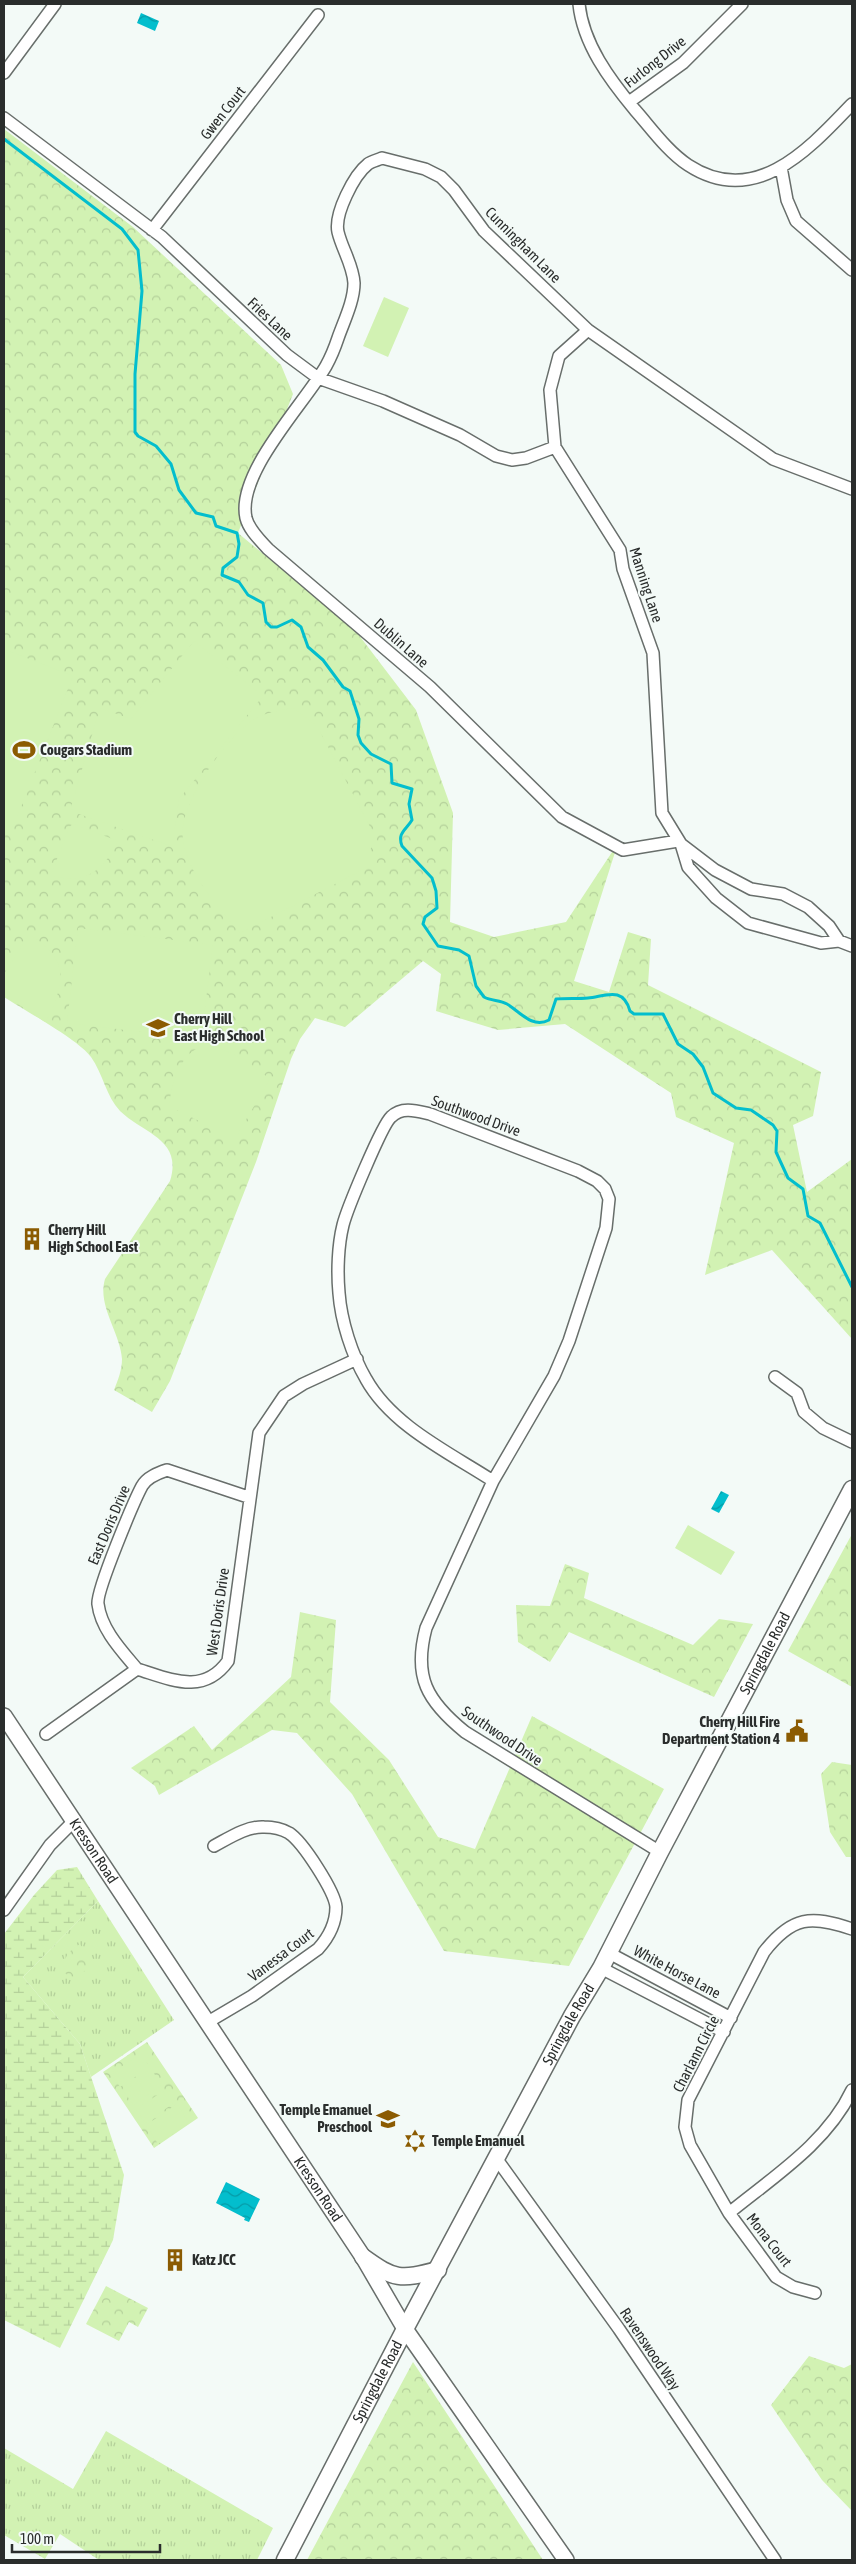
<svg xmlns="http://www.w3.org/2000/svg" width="856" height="2564" font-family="'Asap Condensed',sans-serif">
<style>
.grass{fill:url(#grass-tufts)}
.forest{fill:url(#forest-crowns)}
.wetland{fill:url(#wetland-marsh)}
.garden{fill:#d2f2b3}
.water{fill:url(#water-waves)}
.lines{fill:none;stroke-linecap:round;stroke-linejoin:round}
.stream{stroke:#03becd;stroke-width:3}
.minor-casing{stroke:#686e6b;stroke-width:14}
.tertiary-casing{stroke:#686e6b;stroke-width:18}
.secondary-casing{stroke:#686e6b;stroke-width:19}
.minor{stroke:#fff;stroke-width:11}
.tertiary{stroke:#fff;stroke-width:15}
.secondary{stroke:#fff;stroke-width:16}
.labels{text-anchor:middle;stroke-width:4;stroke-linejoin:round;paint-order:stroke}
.street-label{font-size:15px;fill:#2a2d2c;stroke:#f3faf7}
.poi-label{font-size:15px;font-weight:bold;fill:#2a2d2c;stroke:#f3faf7;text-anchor:start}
</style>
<defs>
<pattern id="grass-tufts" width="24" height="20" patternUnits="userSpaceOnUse" patternTransform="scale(1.25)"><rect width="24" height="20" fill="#d2f2b3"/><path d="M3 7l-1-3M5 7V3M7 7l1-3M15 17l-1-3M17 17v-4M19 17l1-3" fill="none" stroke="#b4d09a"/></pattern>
<pattern id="forest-crowns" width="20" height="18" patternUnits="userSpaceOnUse" patternTransform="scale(1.25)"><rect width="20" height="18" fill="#d2f2b3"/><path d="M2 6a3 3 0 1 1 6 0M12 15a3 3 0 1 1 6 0" fill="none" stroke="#b4d09a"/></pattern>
<pattern id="wetland-marsh" width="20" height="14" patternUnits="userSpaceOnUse" patternTransform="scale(1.25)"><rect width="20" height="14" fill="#d2f2b3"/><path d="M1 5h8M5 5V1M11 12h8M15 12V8" fill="none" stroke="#b4d09a"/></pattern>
<pattern id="water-waves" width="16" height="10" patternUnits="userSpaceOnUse" patternTransform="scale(1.25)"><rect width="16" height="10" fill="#03becd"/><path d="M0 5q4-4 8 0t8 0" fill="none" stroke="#059ba7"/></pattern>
</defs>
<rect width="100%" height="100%" fill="#f3faf7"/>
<path class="grass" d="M98,1901L174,2020L91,2077L80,2044L23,1977Z
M106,2431L273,2528L257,2560H99L60,2534L45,2559L4,2535V2448L73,2489Z"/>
<path class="forest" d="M4,129L133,227L281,365L293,394L238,533L355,630L416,710L453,813L450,922L494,937L566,922L618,843L574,981L609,992L628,932L651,939L648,985L821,1072L813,1116L793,1125L807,1192L852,1159V1339L772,1250L705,1275L734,1143L676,1117L671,1093L565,1024L498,1030L436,1011L441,974L423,961L345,1027L315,1018L300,1039L291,1059L256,1162L170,1381L152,1412L114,1390C118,1380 122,1370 122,1359C120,1332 97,1306 105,1279L170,1181C183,1139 144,1134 120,1111C106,1096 103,1074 91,1057C79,1040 24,1010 4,997Z
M852,1534V1687L788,1651Z
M565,1564L589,1573L584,1598L693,1645L719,1619L753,1624L714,1697L569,1632L550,1662L518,1642L516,1605L550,1606Z
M300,1612L336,1620L330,1702L389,1760L438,1837L475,1849L532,1716L664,1789L569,1966L444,1951L352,1794L297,1733L272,1730L159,1795L155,1786L131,1768L194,1726L212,1750L291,1677Z
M832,1762L852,1765V1857H846L830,1832L821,1774Z
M80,1944L93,1966L69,1980C59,1964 65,1953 80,1944Z
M147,2042L198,2118L154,2148L103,2072Z
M106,2286L148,2308L138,2327L129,2322L119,2341L86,2324Z
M809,2356L844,2368L852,2364V2511L822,2480L771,2405Z
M413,2362L543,2560H307Z"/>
<path class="wetland" d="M77,1867L98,1901L23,1977L80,2044L124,2175L113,2240L60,2348L4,2320V1934L34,1895L57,1870Z"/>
<path class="garden" d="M384,297L409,308L388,357L363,346Z
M194,641L263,696L179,799L175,827L168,845L73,812L71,807L100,708L131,719Z
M4,649L73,676L13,827L4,823Z
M293,708L317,726L375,836L364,869L240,933C217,905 188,875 183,839C177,806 226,738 253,720C263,713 280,710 293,708Z
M73,824L118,841C105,869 84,887 51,875L69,827Z
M78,928L213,945L201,1039L67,1023Z
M29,934C54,951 67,964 57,996C54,1006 51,1014 45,1022L4,995V974Z
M207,1044C232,1051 250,1063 270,1079L237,1135L231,1137L169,1106C172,1081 180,1052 207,1044Z
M688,1525L735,1552L721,1575L675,1548Z
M141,2054L150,2067L120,2087L111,2073Z
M153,2072L162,2085L133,2105L124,2091Z
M165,2090L174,2103L145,2123L136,2109Z
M177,2104L189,2123L158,2144L146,2125Z"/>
<path class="water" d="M141,13L159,21L155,31L137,23Z
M721,1491L729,1495L719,1513L711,1509Z
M226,2182L260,2199L249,2222L244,2220L245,2218L216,2203Z"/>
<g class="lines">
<path class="stream" d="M4,139L122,229L138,250L142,291L135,374V432L138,436L156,446L171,464L179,490L196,513L213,517L216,526L237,533L239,544L237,557L223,568L222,575L239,582L248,595L263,603L266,622L271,627H277L292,620L301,627L308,647L323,660L343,687L350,691L359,719L358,735L361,743L371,754L391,764L392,783L412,789L409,804L412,820C406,830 397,833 402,846L432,878L436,891L437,908L425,917L423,924L438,946L459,950L469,956L476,986L484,997C491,1001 500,1000 507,1004C519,1011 532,1029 549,1020L556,999C567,998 578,999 588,998C606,996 623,986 630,1011L634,1014H663L678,1044L693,1054L703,1067L713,1093L736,1108L751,1110L773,1125L777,1131L776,1152L788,1178L803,1189L808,1216L820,1223L852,1287"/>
<defs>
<path id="minor" d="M579,4C583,44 610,80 635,110C651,128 667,151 688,165C755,209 809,149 852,104
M4,73L55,4
M629,102L683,63L742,4
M4,118L162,237L287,355L318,378L383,401L460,435L496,456L512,460L526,458L555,447
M781,167L787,200L796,221L852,270
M152,230L318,15
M588,330L559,356L550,390L555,447L620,550L623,569L653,653L662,813L681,844L715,870L751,889L783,894L808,907L829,926L839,941
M678,841L623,850L562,817L430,687L268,549C260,540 249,530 246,518C236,473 305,403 326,366C331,357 335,347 338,338C344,321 354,301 354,283C353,265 342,249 338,232C334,214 354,175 368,164C372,161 378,160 382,158L425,169L441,177L454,190L484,231L588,330L773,459L852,489
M681,844L688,867L716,898L748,923L821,943L839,941L852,946
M775,1377L797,1393L804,1412L823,1428L852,1442
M493,1481C450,1453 392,1426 366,1379C352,1355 341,1321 339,1293C337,1272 338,1245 343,1225C347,1209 382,1125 391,1117C402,1106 417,1111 430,1114L578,1171L597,1181L605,1189L609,1199L606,1228L569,1341L554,1376L493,1481L426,1628C413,1677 427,1701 465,1732L660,1852
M137,1669C170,1679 203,1696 228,1661L259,1433L284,1396L303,1384L357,1359
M137,1669C121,1650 101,1629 98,1604C96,1591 134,1501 142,1486C147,1477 158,1473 167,1470L248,1497
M46,1734L137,1669
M4,1910L50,1845L75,1820
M609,1953L731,2018
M601,1968L724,2032
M208,2022L252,1996L318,1949C328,1938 336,1923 336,1907C335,1892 303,1842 289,1833C282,1829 272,1827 264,1827C247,1826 229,1838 214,1846
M496,2158L619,2329L775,2560
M729,2213C773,2177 827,2143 852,2090
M815,2293L793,2287L776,2277L729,2213L690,2145L685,2127L688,2100L764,1952C792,1916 811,1915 852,1929"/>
<g id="tertiary">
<path id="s1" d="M4,1716L363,2257L405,2329L566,2560"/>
</g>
<g id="secondary">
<path d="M363,2257C395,2280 400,2280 438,2270"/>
<path id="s2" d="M285,2560L405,2329L572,2016L601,1968L660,1852L852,1489"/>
</g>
</defs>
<use href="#minor" class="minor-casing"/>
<use href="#tertiary" class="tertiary-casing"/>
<use href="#secondary" class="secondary-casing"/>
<use href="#minor" class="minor"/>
<use href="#tertiary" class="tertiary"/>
<use href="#secondary" class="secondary"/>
</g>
<defs>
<symbol id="stadium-bare" viewBox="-9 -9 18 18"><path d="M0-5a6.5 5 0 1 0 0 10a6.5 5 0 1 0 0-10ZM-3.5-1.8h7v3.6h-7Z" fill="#8b5b02" stroke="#f3faf7" stroke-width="2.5" paint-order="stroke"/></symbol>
<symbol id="school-bare" viewBox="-9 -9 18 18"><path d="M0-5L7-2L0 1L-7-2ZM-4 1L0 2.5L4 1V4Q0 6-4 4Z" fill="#8b5b02" stroke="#f3faf7" stroke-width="2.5" paint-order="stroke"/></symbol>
<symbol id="building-bare" viewBox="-9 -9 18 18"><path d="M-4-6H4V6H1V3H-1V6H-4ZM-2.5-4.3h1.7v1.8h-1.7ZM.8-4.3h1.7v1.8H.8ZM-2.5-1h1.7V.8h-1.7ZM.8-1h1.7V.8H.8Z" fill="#8b5b02" stroke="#f3faf7" stroke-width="2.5" paint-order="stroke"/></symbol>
<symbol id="civic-bare" viewBox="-9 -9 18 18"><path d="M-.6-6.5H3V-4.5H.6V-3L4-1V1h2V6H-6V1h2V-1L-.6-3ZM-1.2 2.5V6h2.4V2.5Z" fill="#8b5b02" stroke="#f3faf7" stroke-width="2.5" paint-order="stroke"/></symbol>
<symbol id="synagogue-bare" viewBox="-9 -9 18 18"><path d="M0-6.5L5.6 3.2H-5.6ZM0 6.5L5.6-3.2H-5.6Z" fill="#8b5b02" stroke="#f3faf7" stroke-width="2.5" paint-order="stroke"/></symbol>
</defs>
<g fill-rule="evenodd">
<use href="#stadium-bare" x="8" y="734" width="32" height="32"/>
<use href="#school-bare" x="142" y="1012" width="32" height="32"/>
<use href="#building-bare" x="16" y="1223" width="32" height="32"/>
<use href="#civic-bare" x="781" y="1715" width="32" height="32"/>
<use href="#school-bare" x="372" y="2103" width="32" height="32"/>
<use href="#synagogue-bare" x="399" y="2125" width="32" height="32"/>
<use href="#building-bare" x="159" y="2244" width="32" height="32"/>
</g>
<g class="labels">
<g class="street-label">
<text transform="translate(655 62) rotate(-38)" y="5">Furlong Drive</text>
<text transform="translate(223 113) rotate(-52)" y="5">Gwen Court</text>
<text transform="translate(523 245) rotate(45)" y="5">Cunningham Lane</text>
<text transform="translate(270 319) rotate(43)" y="5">Fries Lane</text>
<text transform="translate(646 585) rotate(72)" y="5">Manning Lane</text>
<text transform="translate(401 643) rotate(41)" y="5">Dublin Lane</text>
<text transform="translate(476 1116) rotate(20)" y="5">Southwood Drive</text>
<text transform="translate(109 1525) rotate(-67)" y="5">East Doris Drive</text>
<text transform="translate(218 1612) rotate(-82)" y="5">West Doris Drive</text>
<text dy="5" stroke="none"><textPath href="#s2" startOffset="1026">Springdale Road</textPath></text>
<text transform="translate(502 1736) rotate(34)" y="5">Southwood Drive</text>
<text dy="5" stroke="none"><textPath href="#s1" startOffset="162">Kresson Road</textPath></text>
<text transform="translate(281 1955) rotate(-37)" y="5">Vanessa Court</text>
<text transform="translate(677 1972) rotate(28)" y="5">White Horse Lane</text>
<text dy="5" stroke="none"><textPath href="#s2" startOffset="606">Springdale Road</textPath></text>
<text transform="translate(696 2054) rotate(-63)" y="5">Charlann Circle</text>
<text dy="5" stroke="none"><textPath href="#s1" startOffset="568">Kresson Road</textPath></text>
<text transform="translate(769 2240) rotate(52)" y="5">Mona Court</text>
<text transform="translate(650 2349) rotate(56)" y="5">Ravenswood Way</text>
<text dy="5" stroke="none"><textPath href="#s2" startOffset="201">Springdale Road</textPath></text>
</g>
<g class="poi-label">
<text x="40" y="755">Cougars Stadium</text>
<text x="174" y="1024">Cherry Hill<tspan x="174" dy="17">East High School</tspan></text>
<text x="48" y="1235">Cherry Hill<tspan x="48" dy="17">High School East</tspan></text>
<text x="780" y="1727" text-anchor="end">Cherry Hill Fire<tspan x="780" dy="17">Department Station 4</tspan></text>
<text x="372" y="2115" text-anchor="end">Temple Emanuel<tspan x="372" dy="17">Preschool</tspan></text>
<text x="432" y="2146">Temple Emanuel</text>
<text x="192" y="2265">Katz JCC</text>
</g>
</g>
<rect width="856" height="2564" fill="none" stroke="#2a2d2c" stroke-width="10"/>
<path d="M12 2544v8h148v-8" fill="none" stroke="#2a2d2c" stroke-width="2.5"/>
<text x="20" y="2544" font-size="15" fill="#2a2d2c" stroke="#f3faf7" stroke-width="4" paint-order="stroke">100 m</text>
</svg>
